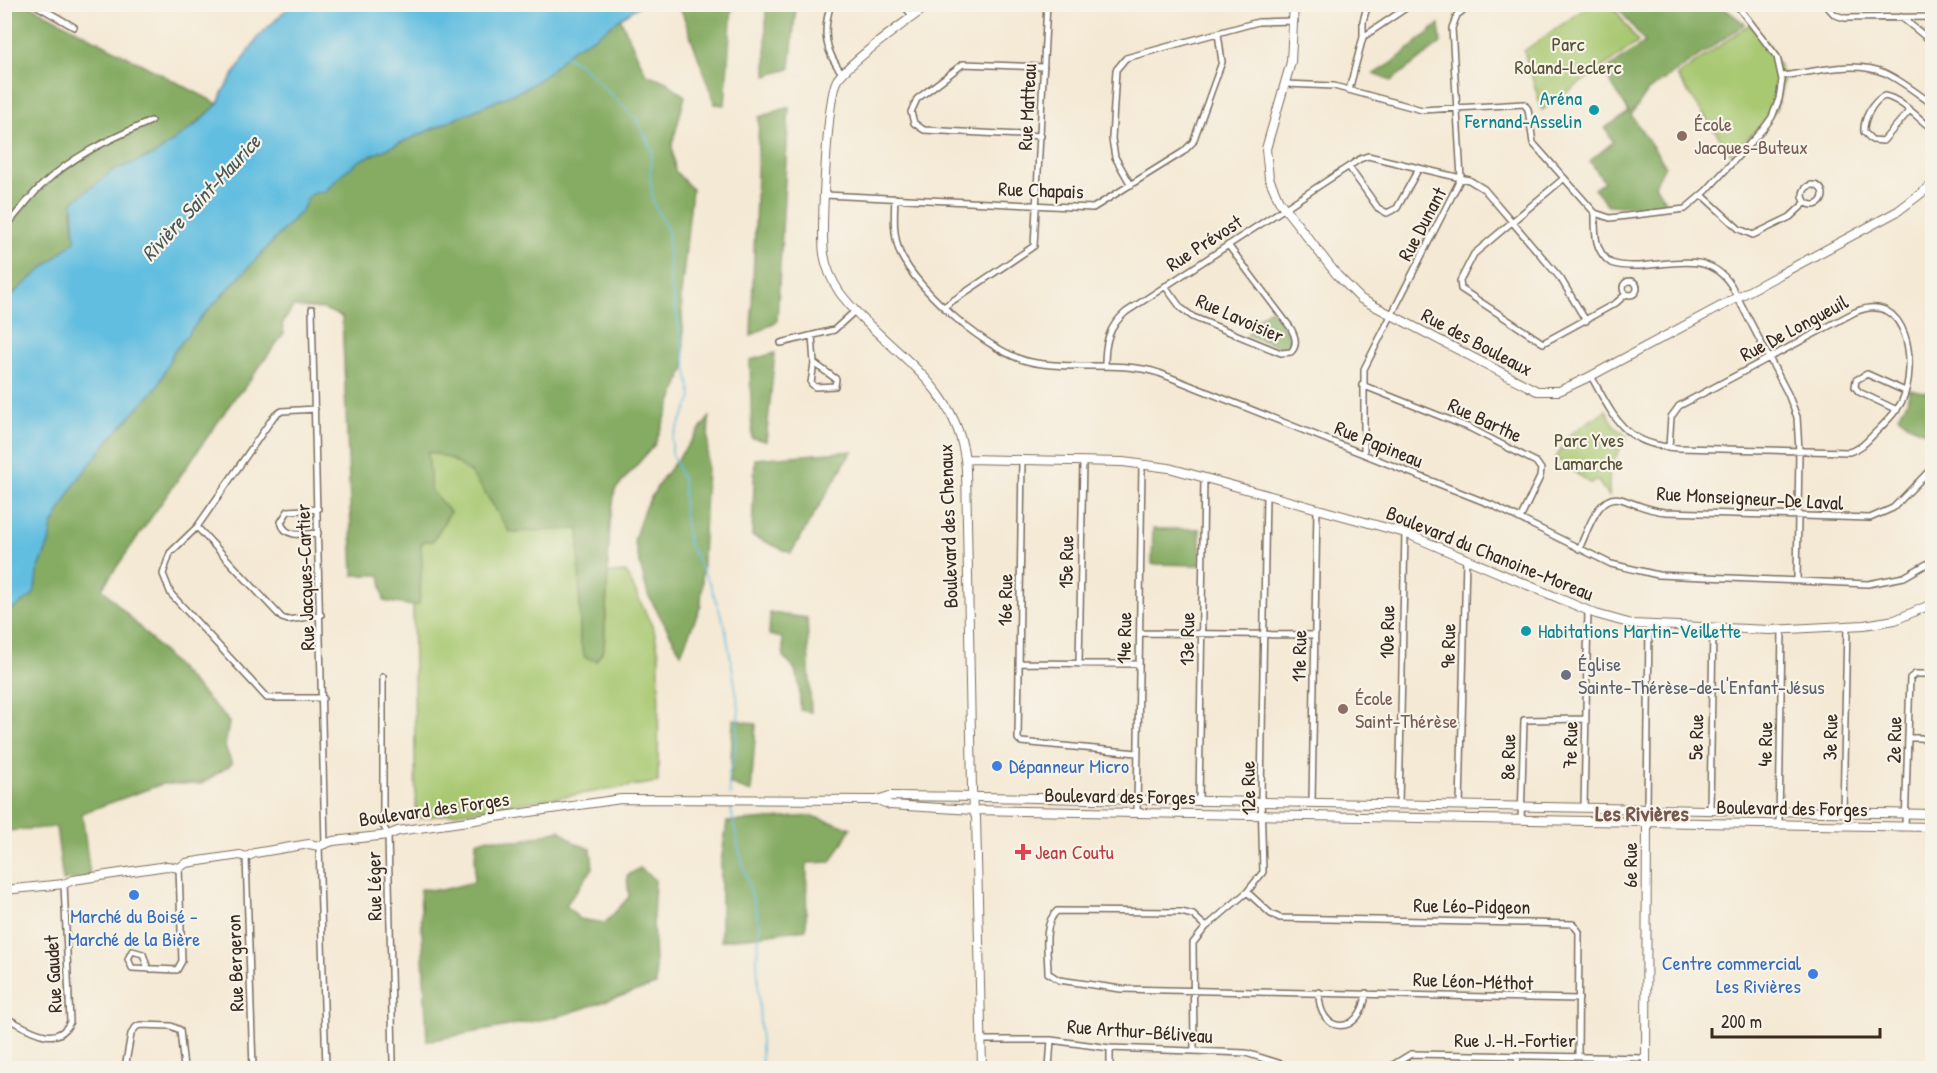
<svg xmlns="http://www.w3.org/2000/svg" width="1937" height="1073" font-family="'Patrick Hand',sans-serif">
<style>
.green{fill:#a8c871;stroke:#727948;stroke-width:1.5}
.forest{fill:#86ac63;stroke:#606b40;stroke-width:1.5}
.water{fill:#62bee0;stroke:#4e747f;stroke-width:1.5}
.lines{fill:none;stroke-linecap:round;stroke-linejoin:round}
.stream{stroke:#62bee0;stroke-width:1.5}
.street-casing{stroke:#7c6d5e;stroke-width:8}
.secondary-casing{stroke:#7c6d5e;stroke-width:10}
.street{stroke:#fff;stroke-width:5}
.secondary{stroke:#fff;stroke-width:8}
.culture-dot{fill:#0f9aa8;stroke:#f7f3e8;stroke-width:2}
.education-dot{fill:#8d6e63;stroke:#f7f3e8;stroke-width:2}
.worship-dot{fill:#6b7280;stroke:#f7f3e8;stroke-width:2}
.shop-dot{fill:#3f7fe0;stroke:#f7f3e8;stroke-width:2}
.health-dot{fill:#e0444e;stroke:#f7f3e8;stroke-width:2}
.labels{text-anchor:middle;stroke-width:4.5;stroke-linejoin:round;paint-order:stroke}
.park-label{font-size:20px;fill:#565233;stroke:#f7f3e8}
.culture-label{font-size:20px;fill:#0d838f;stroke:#f7f3e8;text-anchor:end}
.street-label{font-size:20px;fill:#3b2a1e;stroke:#f7f3e8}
.education-label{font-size:20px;fill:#785e54;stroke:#f7f3e8;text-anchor:start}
.worship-label{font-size:20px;fill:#5b616d;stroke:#f7f3e8;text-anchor:start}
.shop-label{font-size:20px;fill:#366cbe;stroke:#f7f3e8;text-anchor:start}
.health-label{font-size:20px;fill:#be3a42;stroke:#f7f3e8;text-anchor:start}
.water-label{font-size:21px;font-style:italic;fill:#475658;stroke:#f7f3e8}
.quarter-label{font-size:22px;font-weight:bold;fill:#77584f;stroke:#f7f3e8}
</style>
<rect width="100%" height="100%" fill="#f7f3e8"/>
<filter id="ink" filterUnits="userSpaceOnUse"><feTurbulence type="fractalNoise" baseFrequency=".0167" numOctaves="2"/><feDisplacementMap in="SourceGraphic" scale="12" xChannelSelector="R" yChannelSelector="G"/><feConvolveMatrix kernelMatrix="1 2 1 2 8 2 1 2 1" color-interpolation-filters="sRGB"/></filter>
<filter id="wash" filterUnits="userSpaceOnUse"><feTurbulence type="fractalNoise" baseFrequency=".008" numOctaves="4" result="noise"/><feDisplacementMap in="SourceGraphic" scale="24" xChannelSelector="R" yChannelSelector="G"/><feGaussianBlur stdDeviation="1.35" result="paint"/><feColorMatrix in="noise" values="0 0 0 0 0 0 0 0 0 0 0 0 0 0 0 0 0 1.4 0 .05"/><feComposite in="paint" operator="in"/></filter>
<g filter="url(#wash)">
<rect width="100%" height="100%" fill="#f4e9d4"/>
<path class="green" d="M1590,5H1612L1638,42L1542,110L1524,51Z
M1750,24L1770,47L1784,77L1776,110L1731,154L1677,76Z
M1606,410L1615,426L1627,437L1609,469V496L1597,480L1591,484L1556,458L1569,435Z
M428,451C436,454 448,455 456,459C478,471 495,512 510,532L580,528V641L604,649L608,573L626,572L654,630L659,654L658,782L416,819L413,606L419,604L422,564L421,545L424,541H433L449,512L430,490Z"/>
<path class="forest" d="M5,5H29L218,104L171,145L154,155L112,171L72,210L75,241L5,301Z
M674,5H732L725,105L715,104L682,12Z
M766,5H796L790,69L766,76Z
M1616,5H1720L1745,24L1648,91L1631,115L1665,165L1655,185L1667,204L1642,207L1608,205L1594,189L1604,182L1590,161L1613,142L1605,128L1629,112L1604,72L1645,42Z
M620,18L646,74L665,81L685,96L672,145L675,171L692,189L681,295L685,367L655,444L615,490L610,523L604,649L596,661L585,658L580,641L579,529L510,532C484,496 477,461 428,452L431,490L450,512L433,541H424L421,545L422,564L419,604L413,606L384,601L380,575H353L342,317L324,309L293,307L282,324L284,333L242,391L238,393L102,588L226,718L229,723L225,747L232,764L201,784H162L82,813L90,877L63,881L56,827L7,831L4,614L32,596L35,590L37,573L49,543L52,526L74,485L109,440L158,386L173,353L199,320L303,209C307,195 311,192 325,192L343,173L361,160L526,88L572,49Z
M1439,24L1441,43L1391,81L1374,74L1391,64Z
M789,107L777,321L751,336L759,117Z
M1270,309L1291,337L1289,344L1283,348L1247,335L1257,319Z
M775,353L766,441L752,438L750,360Z
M1910,389L1932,394V435L1909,425L1899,416L1907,402Z
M709,418L701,605L681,653L648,595L634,540L644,509L662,479Z
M852,451L791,553L752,536L755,459Z
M1153,529H1200V565L1152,564Z
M770,613L807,618L811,712L800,710C799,691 802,670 784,658L782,638L769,635Z
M733,719L756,724L751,792L730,784Z
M811,816L851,828L831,862L807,863L806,929L721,941V862L727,822Z
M560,830L575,843L591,849L593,868L566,905L579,919L605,923L629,897L627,876L640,868L655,880L653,919L656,985L556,1017L427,1041L420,889L442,890L474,882L476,842L488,838L519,841Z"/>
<path class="water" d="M291,5H640L593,38L572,49L546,75L526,88L361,160L343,173L325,192C311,192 307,195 303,209L199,320L173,353L158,386L109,440L74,485L52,526L49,543L37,573L35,590L32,596L5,614V301L75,241L73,202L112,171L154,155L197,124L218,104L223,91L258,37Z"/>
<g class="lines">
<path class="stream" d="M564,55L581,65L638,121L652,151L650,176L653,203L668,231L670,279L692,398L672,439V453L683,482L684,514L689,545L710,584L725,626L739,708L734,757L728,775L730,796
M730,804L738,846L760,925L757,958L762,1068"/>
</g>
</g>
<g filter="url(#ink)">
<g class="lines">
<defs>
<path id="street" d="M34,4L74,27
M831,4C822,31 825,53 843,74
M903,4L913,17
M1453,4L1459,13
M1825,4L1835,15L1845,18L1932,17
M1901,17L1932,42
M1363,37L1412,4
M1782,76C1814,72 1854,60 1885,73C1902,81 1917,93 1932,104
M1285,84L1334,86L1422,110L1524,104L1528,109L1533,143L1595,213L1610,218L1685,209L1706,191L1764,128L1772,117L1779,99L1782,80L1777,57L1736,4
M1349,90L1363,37V21L1368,4
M1909,111L1883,141L1872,140L1864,132C1863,120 1872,102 1884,96C1900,98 1919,119 1932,129
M1041,136L924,130L914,123L911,112L917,99L963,64L1044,67
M1349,167L1378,208L1387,213L1397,208L1419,168
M1563,179L1474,254L1460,281L1461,289L1543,343L1616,303L1625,295
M1803 195a10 10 0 1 1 20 0a10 10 0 1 1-20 0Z
M1131,185L1115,157L1112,139L1116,70L1126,58L1258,22L1295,21
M825,195L1093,208L1183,152L1193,142L1222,62L1218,33
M1702,195L1739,229L1753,235L1790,217L1805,203
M895,198C894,217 893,235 900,253C917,291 990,354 1031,362C1073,371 1117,360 1159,373L1492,505L1611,564L1658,575L1868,584L1904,577L1932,561
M1595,213C1595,232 1594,251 1611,263C1651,276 1702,241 1731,285L1788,394L1797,417L1799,451L1797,581
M4,229C16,215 27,200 40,187C73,155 110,139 151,121
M1623 288a7 7 0 1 1 14 0a7 7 0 1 1-14 0Z
M1165,286L1181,308L1193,317L1281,353L1291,352C1298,345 1295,335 1290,327L1228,245
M945,306L1034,246L1047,4
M312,309L325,845
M812,336L814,363L811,383L815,387L835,386L836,379L814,363
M781,343L834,330L856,310
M1105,365C1105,344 1108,327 1126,312L1360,159L1368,156L1469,180L1484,189L1561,279L1586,321
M1591,376C1615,419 1624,445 1678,448L1849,452C1861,449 1867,441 1875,433C1885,423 1896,413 1902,401C1918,367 1909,289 1855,312L1679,406L1671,417L1669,447
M1362,385L1470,428L1536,462L1541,469L1540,477L1520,519
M315,409L282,411L274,416L197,527L170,553L163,574L171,594L267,698H323
M1897,410L1859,392L1855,387L1856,380L1867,374L1905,391
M1364,454V369L1461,178L1452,28L1457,15L1471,4
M1022,460L1018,739L1021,742L1137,753
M318,509L288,511L281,522C285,539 305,534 318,533
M197,527L282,618L288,620L321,615
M1579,549C1587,533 1598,492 1621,499C1636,504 1649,511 1666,512L1870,518L1893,508L1932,468
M1140,633L1315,635
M1019,663L1139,664
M1079,664L1083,461
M383,677V825L388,835L393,1060
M1909,738H1921L1932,743
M1199,802L1204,478
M1312,803L1317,508
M1399,805L1405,533
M1460,806L1466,558
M1584,808L1588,610
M1647,809L1649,625
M1710,810L1713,629
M1843,812L1847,626
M1137,813L1142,464
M1521,820L1524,720L1585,719
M1779,824L1782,629
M1905,826L1910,678L1915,674H1932
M319,846L326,1068
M246,857L253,1068
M1247,892L1271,914L1280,918L1573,924L1579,932L1578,1055
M1206,927L1193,915L1181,912L1057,911C1042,924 1048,954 1048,973L1059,980L1121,989L1579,999
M148,969L143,954L132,951L128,959L132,968L177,970L182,961L179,868
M4,987V1016
M1319,992C1318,1037 1362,1036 1366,993
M4,1017C24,1026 57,1051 70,1022L64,884
M982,1040H1051L1110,1048L1246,1053L1294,1068
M1194,1050L1193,943L1206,927L1247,892L1263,872L1261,795L1266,494
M1517,1055L1518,1068
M125,1068L131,1034L136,1027L140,1025L171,1026L180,1030L184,1068
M1049,1068L1051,1040
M1110,1068V1048
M1388,1068L1411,1054L1646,1058"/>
<path id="secondary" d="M930,4C909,19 850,61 837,80C827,97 821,230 824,254C826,268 832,281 840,293C887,354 960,381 966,469L972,789L973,810L976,817L982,1068
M1294,4L1291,62L1266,149L1269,178L1279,201L1337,275L1361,299L1537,391H1559L1591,376L1898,211L1932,185
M966,459L1123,462L1169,468L1405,533L1596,614L1632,624L1770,630L1864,625L1895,620L1932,604
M878,800L890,805L973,810L1932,827
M4,890L64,884L73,880L167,866L179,868L186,863L240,855L246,857L255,853L309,844L319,846L333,841L388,835L398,831L621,799L876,800L890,796L982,797L1932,814
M1646,1068L1647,809"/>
</defs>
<use href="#street" class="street-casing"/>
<use href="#secondary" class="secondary-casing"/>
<use href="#street" class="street"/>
<use href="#secondary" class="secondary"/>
</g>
</g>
<g class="culture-dot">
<circle cx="1594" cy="110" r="6"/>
<circle cx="1526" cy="631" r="6"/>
</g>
<g class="education-dot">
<circle cx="1682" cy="136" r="6"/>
<circle cx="1343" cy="709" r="6"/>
</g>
<circle class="worship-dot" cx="1566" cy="675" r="6"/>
<g class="shop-dot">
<circle cx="997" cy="766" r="6"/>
<circle cx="134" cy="895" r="6"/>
<circle cx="1813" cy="974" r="6"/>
</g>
<path class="health-dot" d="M1020 843h6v6h6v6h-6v6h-6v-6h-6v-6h6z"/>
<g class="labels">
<g class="park-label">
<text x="1568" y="51">Parc<tspan x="1568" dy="23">Roland-Leclerc</tspan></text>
<text x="1589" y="447">Parc Yves<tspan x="1589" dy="23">Lamarche</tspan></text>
</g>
<g class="culture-label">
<text x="1582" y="105">Aréna<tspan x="1582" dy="23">Fernand-Asselin</tspan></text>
<text x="1538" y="638" text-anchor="start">Habitations Martin-Veillette</text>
</g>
<g class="street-label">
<text transform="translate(1027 107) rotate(-87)" y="7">Rue Matteau</text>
<text transform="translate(1041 190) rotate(2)" y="7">Rue Chapais</text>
<text transform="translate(1422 224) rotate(-62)" y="7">Rue Dunant</text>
<text transform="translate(1204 243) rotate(-33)" y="7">Rue Prévost</text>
<text transform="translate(1240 318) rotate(24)" y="7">Rue Lavoisier</text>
<text transform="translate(1794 328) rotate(-28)" y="7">Rue De Longueuil</text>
<text transform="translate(1477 342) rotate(28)" y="7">Rue des Bouleaux</text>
<text transform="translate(1485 420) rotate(25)" y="7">Rue Barthe</text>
<text transform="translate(1379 444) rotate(22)" y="7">Rue Papineau</text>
<text transform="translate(1750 498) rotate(3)" y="7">Rue Monseigneur-De Laval</text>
<text transform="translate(948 526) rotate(-92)" y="7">Boulevard des Chenaux</text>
<text transform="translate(1490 553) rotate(22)" y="7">Boulevard du Chanoine-Moreau</text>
<text transform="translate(1066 562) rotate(-89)" y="7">15e Rue</text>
<text transform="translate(305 577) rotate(-92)" y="7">Rue Jacques-Cartier</text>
<text transform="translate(1005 600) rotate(-89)" y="7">16e Rue</text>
<text transform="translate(1387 632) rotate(-89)" y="7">10e Rue</text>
<text transform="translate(1124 638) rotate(-89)" y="7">14e Rue</text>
<text transform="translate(1187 639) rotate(-89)" y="7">13e Rue</text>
<text transform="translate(1448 646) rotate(-89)" y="7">9e Rue</text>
<text transform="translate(1299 656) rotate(-89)" y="7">11e Rue</text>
<text transform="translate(1696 737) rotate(-89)" y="7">5e Rue</text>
<text transform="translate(1830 737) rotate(-89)" y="7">3e Rue</text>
<text transform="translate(1894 740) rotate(-89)" y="7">2e Rue</text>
<text transform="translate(1765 744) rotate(-89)" y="7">4e Rue</text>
<text transform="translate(1570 745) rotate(-89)" y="7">7e Rue</text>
<text transform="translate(1508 757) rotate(-89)" y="7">8e Rue</text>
<text transform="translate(1248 788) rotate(-91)" y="7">12e Rue</text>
<text transform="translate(1120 796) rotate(1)" y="7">Boulevard des Forges</text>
<text transform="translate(1792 808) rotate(1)" y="7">Boulevard des Forges</text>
<text transform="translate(434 809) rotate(-8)" y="7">Boulevard des Forges</text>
<text transform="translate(1630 865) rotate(-90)" y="7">6e Rue</text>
<text transform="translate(374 886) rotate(-91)" y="7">Rue Léger</text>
<text transform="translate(1472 906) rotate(1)" y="7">Rue Léo-Pidgeon</text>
<text transform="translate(235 963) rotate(-92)" y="7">Rue Bergeron</text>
<text transform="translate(53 974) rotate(-93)" y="7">Rue Gaudet</text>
<text transform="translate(1473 981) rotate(2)" y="7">Rue Léon-Méthot</text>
<text transform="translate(1140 1031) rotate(4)" y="7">Rue Arthur-Béliveau</text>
<text x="1515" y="1047">Rue J.-H.-Fortier</text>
</g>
<g class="education-label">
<text x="1694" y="131">École<tspan x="1694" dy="23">Jacques-Buteux</tspan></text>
<text x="1355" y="705">École<tspan x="1355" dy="23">Saint-Thérèse</tspan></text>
</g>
<g class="worship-label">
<text x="1578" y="671">Église<tspan x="1578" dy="23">Sainte-Thérèse-de-l'Enfant-Jésus</tspan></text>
</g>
<g class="shop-label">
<text x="1009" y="773">Dépanneur Micro</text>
<text x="134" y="923" text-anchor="middle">Marché du Boisé -<tspan x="134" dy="23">Marché de la Bière</tspan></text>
<text x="1801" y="970" text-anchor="end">Centre commercial<tspan x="1801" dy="23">Les Rivières</tspan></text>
</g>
<g class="health-label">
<text x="1035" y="859">Jean Coutu</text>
</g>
<g class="water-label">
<text transform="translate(201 198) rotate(-47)" y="7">Rivière Saint-Maurice</text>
</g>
<g class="quarter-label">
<text x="1642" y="821">Les Rivières</text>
</g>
</g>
<rect width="1937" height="1073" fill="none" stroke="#f7f3e8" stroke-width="24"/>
<path d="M1712 1028v9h168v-9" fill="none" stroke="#3b2a1e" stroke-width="3"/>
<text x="1721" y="1028" font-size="18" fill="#3b2a1e" stroke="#f7f3e8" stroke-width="4.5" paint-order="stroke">200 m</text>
</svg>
